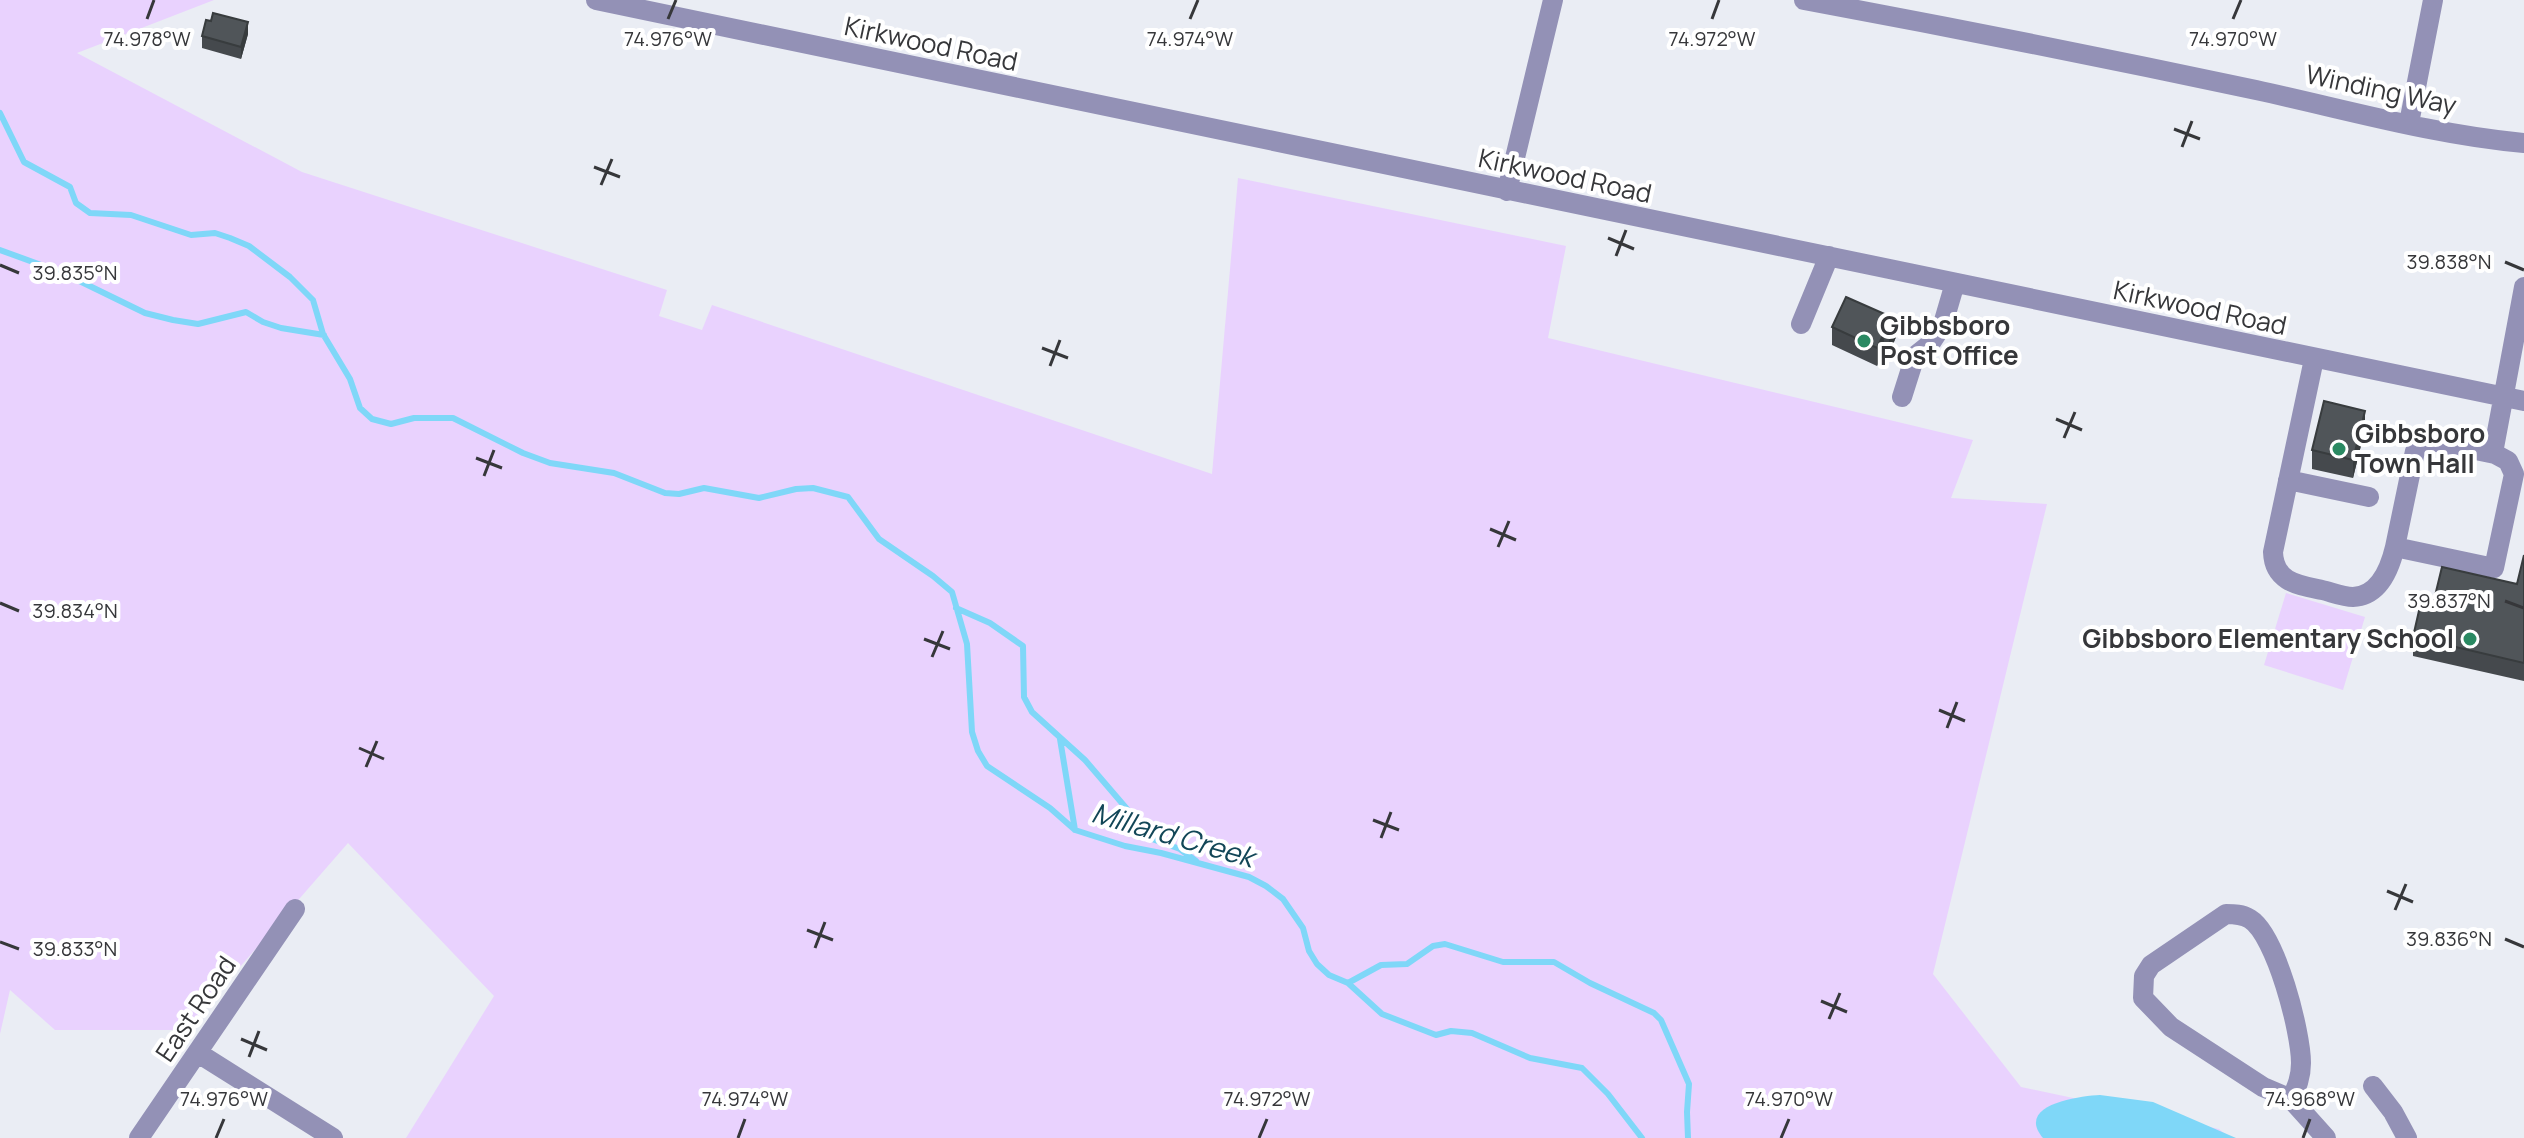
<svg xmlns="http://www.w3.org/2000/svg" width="2524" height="1138" font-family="Manrope,sans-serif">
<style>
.green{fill:#e9d2fe}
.water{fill:#7fd7f8}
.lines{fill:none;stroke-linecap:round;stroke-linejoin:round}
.stream{stroke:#7fd7f8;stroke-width:6}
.minor{stroke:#9391b6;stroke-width:20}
.wall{fill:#45494d}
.shaded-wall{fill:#383c3e}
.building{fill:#505559;stroke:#383c3e;stroke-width:2}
.ticks{fill:none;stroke:#36373a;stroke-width:3}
.poi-dot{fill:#2a8962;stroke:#fff;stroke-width:3}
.labels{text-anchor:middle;stroke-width:8;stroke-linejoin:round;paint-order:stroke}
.street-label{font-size:26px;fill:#36373a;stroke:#fff}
.poi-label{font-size:26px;font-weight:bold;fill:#36373a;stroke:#fff;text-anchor:start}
.water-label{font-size:28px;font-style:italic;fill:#124657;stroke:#fff}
.ticks-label{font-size:20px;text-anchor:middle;fill:#36373a;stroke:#fff;stroke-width:8;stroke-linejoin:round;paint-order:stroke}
</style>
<rect width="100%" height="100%" fill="#eaedf4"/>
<path class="green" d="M0,0H214L77,53L302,172L667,290L659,316L702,330L712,305L1212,474L1238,178L1566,246L1548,338L1973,440L1951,498L2047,504L1933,974L2021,1087L2219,1129L2230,1138H406L494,996L348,843L185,1030H55L10,990L0,1034Z
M2286,593L2365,617L2343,690L2264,665Z"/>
<path class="water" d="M2100,1095L2153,1102L2236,1138H2043C2015,1105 2078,1096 2100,1095Z"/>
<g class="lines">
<path class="stream" d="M0,113L24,162L70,187L76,203L90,213L131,215L191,235L215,233L230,238L249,246L290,277L313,300L323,334L350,379L360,408L372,419L391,424L414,418H453L523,453L550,463L614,473L665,493L679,494L704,488L759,498L796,489L813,488L848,497L879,539L933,576L952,592L967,644L972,732L978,751L987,766L1050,808L1075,830L1125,846L1161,853L1249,877L1266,886L1283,899L1303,928L1309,951L1317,964L1329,975L1348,983L1382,1014L1436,1035L1451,1031L1472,1033L1530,1058L1582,1068L1608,1094L1642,1138
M0,250L63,273L145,313L173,320L198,324L246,312L263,322L281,328L324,335
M956,608L990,623L1023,646L1024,697L1032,712L1085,760L1127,809L1133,825L1152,839L1180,849L1196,861
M1060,739L1075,830
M1348,983L1381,965L1407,964L1433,946L1445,944L1503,962H1554L1590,983L1654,1013L1661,1020L1689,1084L1687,1112L1688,1138"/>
<path class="minor" d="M596,0L2524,401
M1804,0C1955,28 2106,58 2256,90C2344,109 2434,135 2524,143
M2409,123L2433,0
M1507,191L1553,0
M1801,324L1829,256
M2314,359L2273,552C2274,582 2298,585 2322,590C2331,592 2343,597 2353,597C2379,596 2390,568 2395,547
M1902,397L1915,356L1930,344L1943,324L1955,283
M2427,440L2495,454L2508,461L2514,474L2494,568L2395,547L2415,451Z
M2493,453L2524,287
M2288,480L2369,497
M198,1053L333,1138
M2373,1086L2393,1112L2407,1138
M2291,1099C2297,1087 2301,1077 2301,1063C2301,1032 2276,935 2250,919C2242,914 2234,914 2226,914L2151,965L2144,976L2143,998L2171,1027L2263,1087L2291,1099L2326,1138
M139,1138L295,909"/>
</g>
<path class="wall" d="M248,34L241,59L202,48V36Z
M1896,319V337L1889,354L1884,351L1877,366L1832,345V327Z
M2365,429L2353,478L2312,469V450Z
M2524,555V681L2413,656V637L2433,604L2517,584Z"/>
<path class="shaded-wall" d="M248,22V34L241,59V47Z
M1896,319V337L1889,354V335Z
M1884,333V351L1877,366V348Z
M2365,411V429L2353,478V460Z"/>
<path class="building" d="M213,13L248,22L241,47L202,36L206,20L211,21Z
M1846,297L1896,319L1889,335L1884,333L1877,348L1832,327Z
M2324,401L2365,411L2353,460L2312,450Z
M2524,555V663L2413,637L2421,602L2433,604L2442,567L2517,584Z"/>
<path class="ticks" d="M147,19L154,0M668,19L676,0M1190,19L1198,0M1712,19L1719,0M2233,19L2241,0M2174,129L2200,139M2182,147L2192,121M594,167L620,177M601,185L612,159M1608,238L1634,249M1616,256L1626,230M2505,262L2524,270M0,265L19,273M1042,348L1068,358M1050,366L1060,340M2056,419L2082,430M2064,438L2075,412M476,458L502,468M484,476L494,450M1490,529L1516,540M1498,547L1509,521M2505,601L2524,608M0,603L19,611M924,639L950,649M932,657L943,631M1939,710L1965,721M1947,728L1957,702M359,748L384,759M366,767L377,741M1373,820L1399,830M1381,838L1391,812M2387,891L2413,902M2395,910L2406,884M807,930L833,940M2505,939L2524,947M0,942L19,949M815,948L825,922M1821,1001L1847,1012M1829,1019L1840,993M241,1039L267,1050M249,1057L259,1031M216,1138L224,1119M738,1138L745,1119M1259,1138L1267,1119M1781,1138L1789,1119M2303,1138L2310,1119"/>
<g class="poi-dot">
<circle cx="1864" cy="341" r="8"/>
<circle cx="2339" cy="449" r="8"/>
<circle cx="2470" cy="639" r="8"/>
</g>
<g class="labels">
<g class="street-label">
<text transform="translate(931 44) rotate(12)" y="9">Kirkwood Road</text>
<text transform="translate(2381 90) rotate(12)" y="9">Winding Way</text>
<text transform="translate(1565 176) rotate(12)" y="9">Kirkwood Road</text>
<text transform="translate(2200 308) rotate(12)" y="9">Kirkwood Road</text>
<text transform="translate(196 1009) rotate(-56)" y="9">East Road</text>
</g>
<g class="poi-label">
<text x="1880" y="335">Gibbsboro<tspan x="1880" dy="30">Post Office</tspan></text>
<text x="2355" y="443">Gibbsboro<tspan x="2355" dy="30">Town Hall</tspan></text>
<text x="2454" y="648" text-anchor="end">Gibbsboro Elementary School</text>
</g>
<g class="water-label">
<text transform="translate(1173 835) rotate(16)" y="10">Millard Creek</text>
</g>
</g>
<g class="ticks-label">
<text x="147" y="46">74.978°W</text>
<text x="668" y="46">74.976°W</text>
<text x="1190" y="46">74.974°W</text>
<text x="1712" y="46">74.972°W</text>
<text x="2233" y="46">74.970°W</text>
<text x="2449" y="269">39.838°N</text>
<text x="75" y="280">39.835°N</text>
<text x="2449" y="608">39.837°N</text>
<text x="75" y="618">39.834°N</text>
<text x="2449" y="946">39.836°N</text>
<text x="75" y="956">39.833°N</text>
<text x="224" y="1106">74.976°W</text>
<text x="745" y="1106">74.974°W</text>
<text x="1267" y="1106">74.972°W</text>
<text x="1789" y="1106">74.970°W</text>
<text x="2310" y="1106">74.968°W</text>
</g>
</svg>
